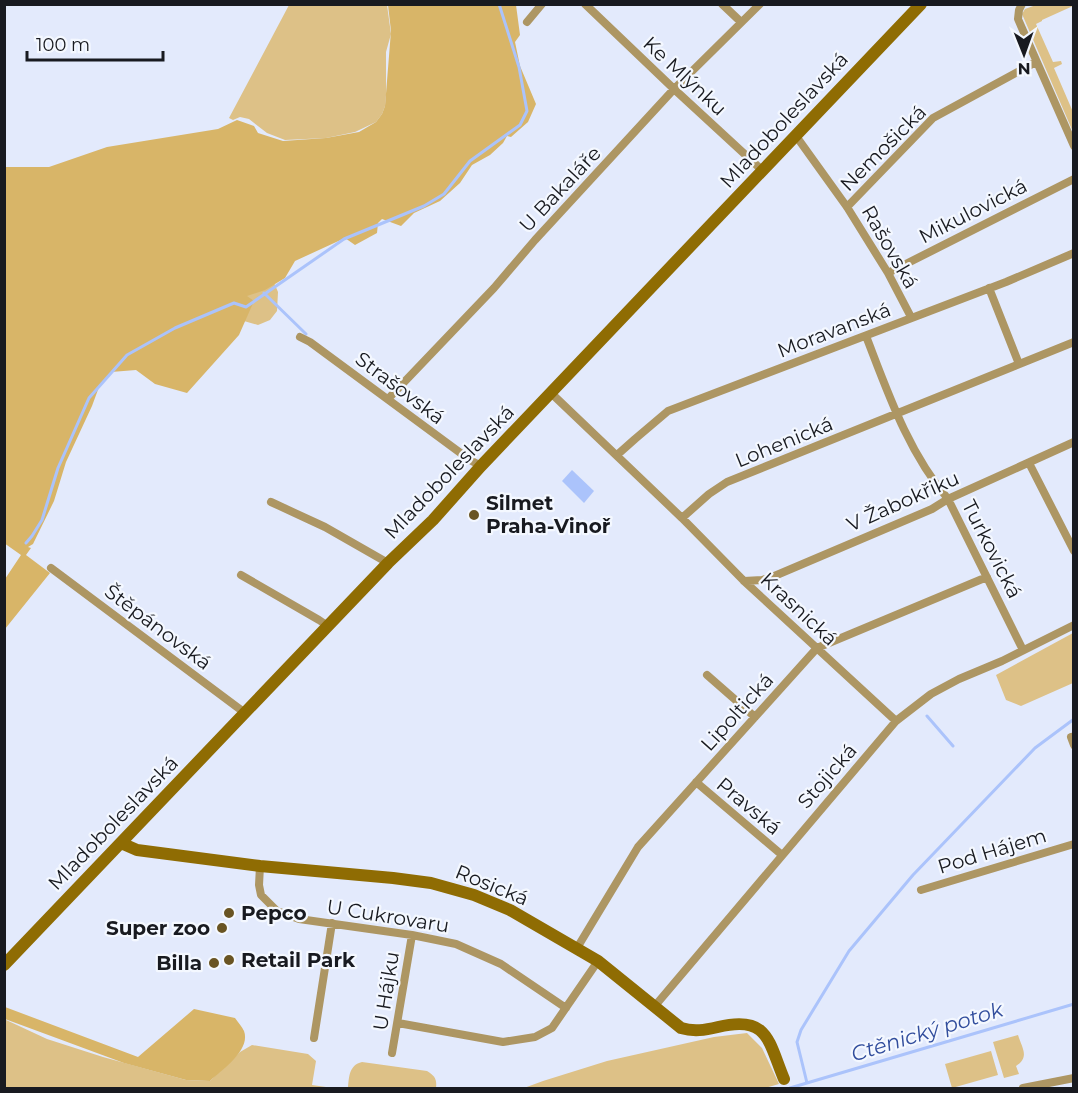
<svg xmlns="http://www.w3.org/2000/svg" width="1078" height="1093" font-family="Montserrat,sans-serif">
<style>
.green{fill:#ddc187}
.forest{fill:#d8b568}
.water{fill:#abc3fb}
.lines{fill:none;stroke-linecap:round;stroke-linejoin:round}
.stream{stroke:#abc3fb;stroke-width:3}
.street{stroke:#ad9663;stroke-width:8}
.secondary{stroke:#8f6c03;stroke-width:12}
.poi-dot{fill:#695423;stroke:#f4f8ff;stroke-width:2}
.labels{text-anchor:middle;stroke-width:4.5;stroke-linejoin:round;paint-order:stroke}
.street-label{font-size:20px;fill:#181a20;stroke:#f4f8ff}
.poi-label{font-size:20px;font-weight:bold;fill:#181a20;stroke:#f4f8ff;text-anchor:start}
.water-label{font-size:21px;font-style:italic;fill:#314d9d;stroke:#f4f8ff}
</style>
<rect width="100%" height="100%" fill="#e3eafc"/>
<path class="green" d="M289,5H387L391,34L386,52V95L385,106L382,114L376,122L355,132L326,138L285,140L267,133L249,119L240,117L233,120L229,118Z
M1036,5H1073V6L1042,20V21L1036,24L1053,62L1061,61L1062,64L1054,68L1073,112V132L1022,14L1025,9Z
M234,277L272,278L278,292L277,311L270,320L258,325L237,319Z
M1073,633V683L1021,706L1006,700L996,675Z
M4,1019L47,1039L103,1057L186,1080L210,1081L240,1052L252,1045L308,1054L316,1061L312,1085L333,1088H5Z
M747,1033L762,1048L779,1084L765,1088H524L543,1081L607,1061L714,1037Z
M1018,1035C1022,1048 1030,1057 1016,1066L1019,1074L1004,1078L993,1042Z
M991,1051L998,1075L952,1088L945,1064Z
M362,1062L427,1071C435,1076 437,1079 436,1088H348C349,1077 349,1065 362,1062Z"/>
<path class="forest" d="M388,5H516L520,35L515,42L520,66L536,104L528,122L511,137L507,136L503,143L490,155L472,165L460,183L440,201L414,213L401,226L382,219L378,223L377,233L355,245L345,238L295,261L285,278L265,290L247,296L254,301L239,335L187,393L155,384L136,370L111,372L99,387L92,406L66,462L54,501L33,544L28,547L31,548L26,555L50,573L5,629V579L21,555L4,543L5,167H49L107,147L218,129L237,120L254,126L258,133L283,141L326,138L359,132L376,122L382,114L385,106L391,31Z
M5,1007L138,1057L194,1009L235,1018C238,1022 242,1027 244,1031C251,1050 222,1070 210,1081L186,1080L124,1063L5,1019Z"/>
<path class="water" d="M572,470L594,491L584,503L562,481Z"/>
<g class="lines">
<path class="stream" d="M264,293L306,334
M26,543L32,536L42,520L58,468L89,398L127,355L175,328L234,303L246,307L344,239L424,206L444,194L470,161L520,125L527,111L519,67L499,4
M927,716L953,746
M807,1083L797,1042L801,1030L849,951L913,875L1035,748L1074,719
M790,1088L1074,1004"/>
<path class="street" d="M585,4L674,89L763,171
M722,4L741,22
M1022,4L1019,10L1018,19L1074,146
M527,22L542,4
M796,136L847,207L888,273L911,317
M847,207L933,118L1036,62
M888,273L1074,179
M989,288L1019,364
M866,336C888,393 908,452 948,499L1023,650
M300,337L310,342L470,460L481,466
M551,393L682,518L744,581L896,721
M388,399L494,288L535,240L674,89L760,4
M617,455L635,439L668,411L1006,282L1074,253
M1029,463L1074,551
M271,502L325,527L388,563
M682,518L709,494L727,482L1074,342
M51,568L245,713
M241,575L319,620L328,626
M744,581L762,580L772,577L932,509L948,499L1074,442
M707,675L755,717
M1071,737L1074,745
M696,782L782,855
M260,866L259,885L261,895L277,911L299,919L412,935L456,944L501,964L566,1008
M921,890L1074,844
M577,948L638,847L817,648L987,577
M654,1007L896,721L931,694L959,679L1002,661L1074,625
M398,1023L503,1042L535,1037L552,1028L598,961
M314,1038L332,923
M392,1053L412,935
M1023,1088L1074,1078"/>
<path class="secondary" d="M121,843L137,850L260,866L393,878L431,883L474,895L510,910L598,961L681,1028C694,1032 705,1030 718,1027C768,1015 768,1040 784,1079
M4,965L388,563L433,520L481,466L921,4"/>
</g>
<g class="poi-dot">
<circle cx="474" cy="515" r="6"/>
<circle cx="229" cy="913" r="6"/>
<circle cx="222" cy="928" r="6"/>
<circle cx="229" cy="960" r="6"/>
<circle cx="214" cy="963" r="6"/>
</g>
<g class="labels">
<g class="street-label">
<text transform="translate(685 76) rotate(43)" y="7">Ke Mlýnku</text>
<text transform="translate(784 120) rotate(-47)" y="7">Mladoboleslavská</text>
<text transform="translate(883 148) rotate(-45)" y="7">Nemošická</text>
<text transform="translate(560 189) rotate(-47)" y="7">U Bakaláře</text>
<text transform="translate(973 211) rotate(-27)" y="7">Mikulovická</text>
<text transform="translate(890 247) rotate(60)" y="7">Rašovská</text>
<text transform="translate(834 330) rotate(-21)" y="7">Moravanská</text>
<text transform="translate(400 388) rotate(37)" y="7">Strašovská</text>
<text transform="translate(784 442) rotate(-22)" y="7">Lohenická</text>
<text transform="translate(449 472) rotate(-46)" y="7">Mladoboleslavská</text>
<text transform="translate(903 501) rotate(-24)" y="7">V Žabokřiku</text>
<text transform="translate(992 549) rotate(63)" y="7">Turkovická</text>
<text transform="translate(799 609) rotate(43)" y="7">Krasnická</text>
<text transform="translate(158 627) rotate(37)" y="7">Štěpánovská</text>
<text transform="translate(737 712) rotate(-48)" y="7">Lipoltická</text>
<text transform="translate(827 776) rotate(-49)" y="7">Stojická</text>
<text transform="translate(749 806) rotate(40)" y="7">Pravská</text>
<text transform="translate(113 823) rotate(-46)" y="7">Mladoboleslavská</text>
<text transform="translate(992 851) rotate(-17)" y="7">Pod Hájem</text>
<text transform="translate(492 885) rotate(22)" y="7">Rosická</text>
<text transform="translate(388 916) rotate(9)" y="7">U Cukrovaru</text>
<text transform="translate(386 991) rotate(-81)" y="7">U Hájku</text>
</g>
<g class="poi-label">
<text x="486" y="510">Silmet<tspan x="486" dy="23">Praha-Vinoř</tspan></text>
<text x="241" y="920">Pepco</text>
<text x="210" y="935" text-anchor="end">Super zoo</text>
<text x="241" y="967">Retail Park</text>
<text x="202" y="970" text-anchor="end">Billa</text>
</g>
<g class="water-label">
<text transform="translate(927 1032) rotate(-17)" y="7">Ctěnický potok</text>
</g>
</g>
<rect width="1078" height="1093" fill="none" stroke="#181a20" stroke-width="12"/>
<g transform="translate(1024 54) rotate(179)" stroke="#f4f8ff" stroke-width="4.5" paint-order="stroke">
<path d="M0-4.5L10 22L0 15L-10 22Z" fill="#181a20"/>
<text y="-9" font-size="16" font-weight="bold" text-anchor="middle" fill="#181a20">N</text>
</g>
<path d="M27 51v9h136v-9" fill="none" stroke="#181a20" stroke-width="3"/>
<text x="36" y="51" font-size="18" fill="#181a20" stroke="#f4f8ff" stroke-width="4.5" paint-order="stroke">100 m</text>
</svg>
